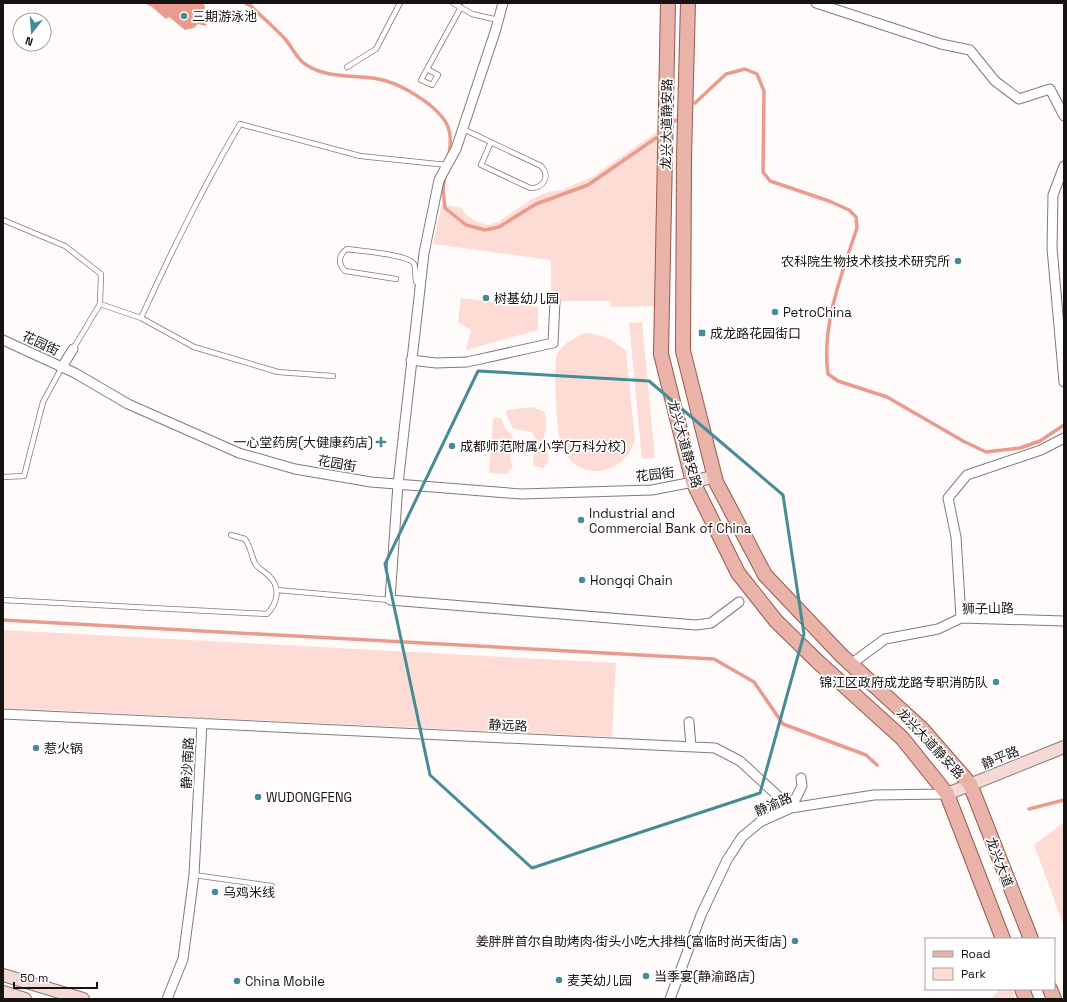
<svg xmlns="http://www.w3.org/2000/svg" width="1067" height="1002" font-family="'Space Grotesk','Noto Sans SC',sans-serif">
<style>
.green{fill:#fedcd6}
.water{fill:#eb9b8e}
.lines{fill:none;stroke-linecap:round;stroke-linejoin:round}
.stream{stroke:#eb9b8e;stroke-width:3.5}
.lane-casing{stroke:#857977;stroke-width:6}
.street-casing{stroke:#857977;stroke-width:11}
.secondary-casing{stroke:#857977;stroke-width:14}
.primary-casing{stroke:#965a50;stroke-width:16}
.lane{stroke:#fff;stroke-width:4.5}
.street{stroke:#fff;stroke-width:9}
.secondary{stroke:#f4d9d5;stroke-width:12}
.primary{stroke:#e9b3aa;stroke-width:14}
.marked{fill:none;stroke:#468c97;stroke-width:3;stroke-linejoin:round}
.poi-dot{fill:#468c97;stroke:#fff;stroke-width:1.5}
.labels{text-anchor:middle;stroke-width:3.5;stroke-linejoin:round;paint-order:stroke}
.poi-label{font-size:13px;fill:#171312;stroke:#fff;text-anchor:start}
.street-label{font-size:13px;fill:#171312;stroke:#fff}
</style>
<rect width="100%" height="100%" fill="#fefbfa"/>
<path class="green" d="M658,131L655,306L611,307V301H551V260L433,244L442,204L462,208L465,214L477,222L488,225L498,222L532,199L548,192L562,190L592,177Z
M461,298L538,307V330L466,350L471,330L458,322Z
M642,322L655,458L642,459L629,323Z
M585,333C604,335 611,338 626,351L635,440C627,468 594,482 571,461C568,458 563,450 561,445C557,434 552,361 558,352C565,342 574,338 585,333Z
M532,407L545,412L546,428L544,436L549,458L544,468L534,466C530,453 543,448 532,432L513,429L507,416L506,411L509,410Z
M495,417L502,419L504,427L513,437L510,459L513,467L508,472L509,474L489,473L493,420Z
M3,630L616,663L612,737L3,708Z
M1064,822V926L1034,845Z
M1000,989H1012L1015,999H990Z"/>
<path class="water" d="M144,3H204L205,8L203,14L208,21L207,24L205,26L198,24L194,28L185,30L169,17L166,19L152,7Z"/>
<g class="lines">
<path class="stream" d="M245,3L251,6C262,17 275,28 286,40C292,47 297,59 305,64C325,78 350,75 373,78C395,81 413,92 430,105C449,121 453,131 449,155
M695,103L726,74L745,69L757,74L764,91L763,172L770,181L829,201L849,210L856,217L857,228C842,273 821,326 828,374L838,381L887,397L963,441L986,452L1020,448L1040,441L1064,425
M675,121L676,120
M445,177L443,190L445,208L466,225L485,230L499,227L536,204L588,185L656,138
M3,620L714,659L754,682L783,724L866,755L877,765
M1029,809L1064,800"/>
<defs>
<path id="lane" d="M453,3L472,14L498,20
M347,67L376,49L400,3
M427,69L438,75L432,85L421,80L461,7
M463,129L541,166C551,176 543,189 530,188L481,165L491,142
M3,220L65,246L101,274L100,304L73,349
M396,279L345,271C338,264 338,255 347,249C358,251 409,254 414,264C416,268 415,277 416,282L420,285
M100,304L141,318L194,347L278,372L333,376
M141,318C171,252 203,187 240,124L360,156L447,165
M3,477L24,476L43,402L62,367
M277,590L390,600
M3,600L267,614C277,604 281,588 270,577C266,572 260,570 256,565C251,557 252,549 245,539L231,535
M194,875L272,886"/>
<path id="street" d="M503,3L495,32L456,149L439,180L424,253L398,484L390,600L696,625L711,623L739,602
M816,3L941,44L970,50L995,81L1019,99L1050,89L1064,116
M1064,166L1053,195L1052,248L1064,382
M3,340L75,373L128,404L239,453L295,469L371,482L521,494L652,490L693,482
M411,360L436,363L467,362L553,343L555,301
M62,367L73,349
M961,618L956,537L948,498L967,475L1041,450L1064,438
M851,664L885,639L938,629L961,618L1064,621
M3,714L715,748L740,761L791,808L802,786L801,778
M689,722L691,747
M167,999L183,959L194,875L202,723
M670,999L701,915L727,860L742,837L760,822L791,808L874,795L947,794"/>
<path id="secondary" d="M693,482L715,476
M947,794L1064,747
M3,975L83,999
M3,992L25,999"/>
<path id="primary" d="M668,3L661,354L693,482L738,573L776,621L817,661L902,738L947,794L1003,939
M688,3L684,156L683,351L716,482L765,575L842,656L923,730L970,784L1031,939
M1022,989L1026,999
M1050,989L1054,999"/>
</defs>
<use href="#lane" class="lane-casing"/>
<use href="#street" class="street-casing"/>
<use href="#secondary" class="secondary-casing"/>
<use href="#primary" class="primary-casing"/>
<use href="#lane" class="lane"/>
<use href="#street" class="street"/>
<use href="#secondary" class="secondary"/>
<use href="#primary" class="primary"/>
</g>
<path class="marked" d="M478,371L649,381L783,495L804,634L760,793L532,868L430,775L385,564Z"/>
<g class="poi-dot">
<circle cx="184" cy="16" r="4"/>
<circle cx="958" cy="261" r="4"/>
<circle cx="486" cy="298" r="4"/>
<circle cx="775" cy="312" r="4"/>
<rect x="698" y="329" width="8" height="8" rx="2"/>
<path d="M379 436h4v4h4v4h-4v4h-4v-4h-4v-4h4z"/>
<circle cx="452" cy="446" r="4"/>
<circle cx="581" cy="520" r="4"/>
<circle cx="582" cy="580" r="4"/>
<circle cx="996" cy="682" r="4"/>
<circle cx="36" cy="748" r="4"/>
<circle cx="258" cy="797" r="4"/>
<circle cx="215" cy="892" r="4"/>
<circle cx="795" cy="941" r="4"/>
<circle cx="646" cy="976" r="4"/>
<circle cx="559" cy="980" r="4"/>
<circle cx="237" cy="981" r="4"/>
</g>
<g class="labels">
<g class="poi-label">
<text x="192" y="21">三期游泳池</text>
<text x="950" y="266" text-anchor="end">农科院生物技术核技术研究所</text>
<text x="494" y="303">树基幼儿园</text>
<text x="783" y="317">PetroChina</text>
<text x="710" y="338">成龙路花园街口</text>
<text x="373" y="447" text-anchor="end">一心堂药房(大健康药店)</text>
<text x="460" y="451">成都师范附属小学(万科分校)</text>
<text x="589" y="518">Industrial and<tspan x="589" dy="15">Commercial Bank of China</tspan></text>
<text x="590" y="585">Hongqi Chain</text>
<text x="988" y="687" text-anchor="end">锦江区政府成龙路专职消防队</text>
<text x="44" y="753">惹火锅</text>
<text x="266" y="802">WUDONGFENG</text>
<text x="223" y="897">乌鸡米线</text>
<text x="787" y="946" text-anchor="end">姜胖胖首尔自助烤肉·街头小吃大排档(富临时尚天街店)</text>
<text x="654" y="981">当季宴(静渝路店)</text>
<text x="567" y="985">麦芙幼儿园</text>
<text x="245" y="986">China Mobile</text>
</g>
<g class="street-label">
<text transform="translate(666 124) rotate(-89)" y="5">龙兴大道静安路</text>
<text transform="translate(41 343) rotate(25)" y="5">花园街</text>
<text transform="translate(685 444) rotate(74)" y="5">龙兴大道静安路</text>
<text transform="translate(337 463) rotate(10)" y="5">花园街</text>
<text transform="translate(655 474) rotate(-7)" y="5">花园街</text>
<text transform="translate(988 608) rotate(-1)" y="5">狮子山路</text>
<text transform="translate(508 725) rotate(3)" y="5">静远路</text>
<text transform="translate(931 743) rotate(47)" y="5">龙兴大道静安路</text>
<text transform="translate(1000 757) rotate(-22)" y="5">静平路</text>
<text transform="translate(187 763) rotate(-87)" y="5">静沙南路</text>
<text transform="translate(773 804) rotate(-23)" y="5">静渝路</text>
<text transform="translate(1000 862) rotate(69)" y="5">龙兴大道</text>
</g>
</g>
<rect width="1067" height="1002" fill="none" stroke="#171312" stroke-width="8"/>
<rect x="925" y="938" width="130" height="52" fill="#ffffff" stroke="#a2a1a0"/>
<rect x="933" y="951" width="20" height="6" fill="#e9b3aa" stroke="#a2a1a0"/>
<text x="961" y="958" font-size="12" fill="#171312">Road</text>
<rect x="933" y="968" width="20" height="12" fill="#fedcd6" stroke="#a2a1a0"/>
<text x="961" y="978" font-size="12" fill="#171312">Park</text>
<g transform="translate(32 32) rotate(197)"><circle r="19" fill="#ffffff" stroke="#a2a1a0"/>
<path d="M0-3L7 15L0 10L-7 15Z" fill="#468c97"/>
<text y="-6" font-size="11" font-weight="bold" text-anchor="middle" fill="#171312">N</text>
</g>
<path d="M14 982v6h83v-6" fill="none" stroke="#171312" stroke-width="2"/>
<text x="20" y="982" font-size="12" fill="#171312" stroke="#ffffff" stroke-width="3" paint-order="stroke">50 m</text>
</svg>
